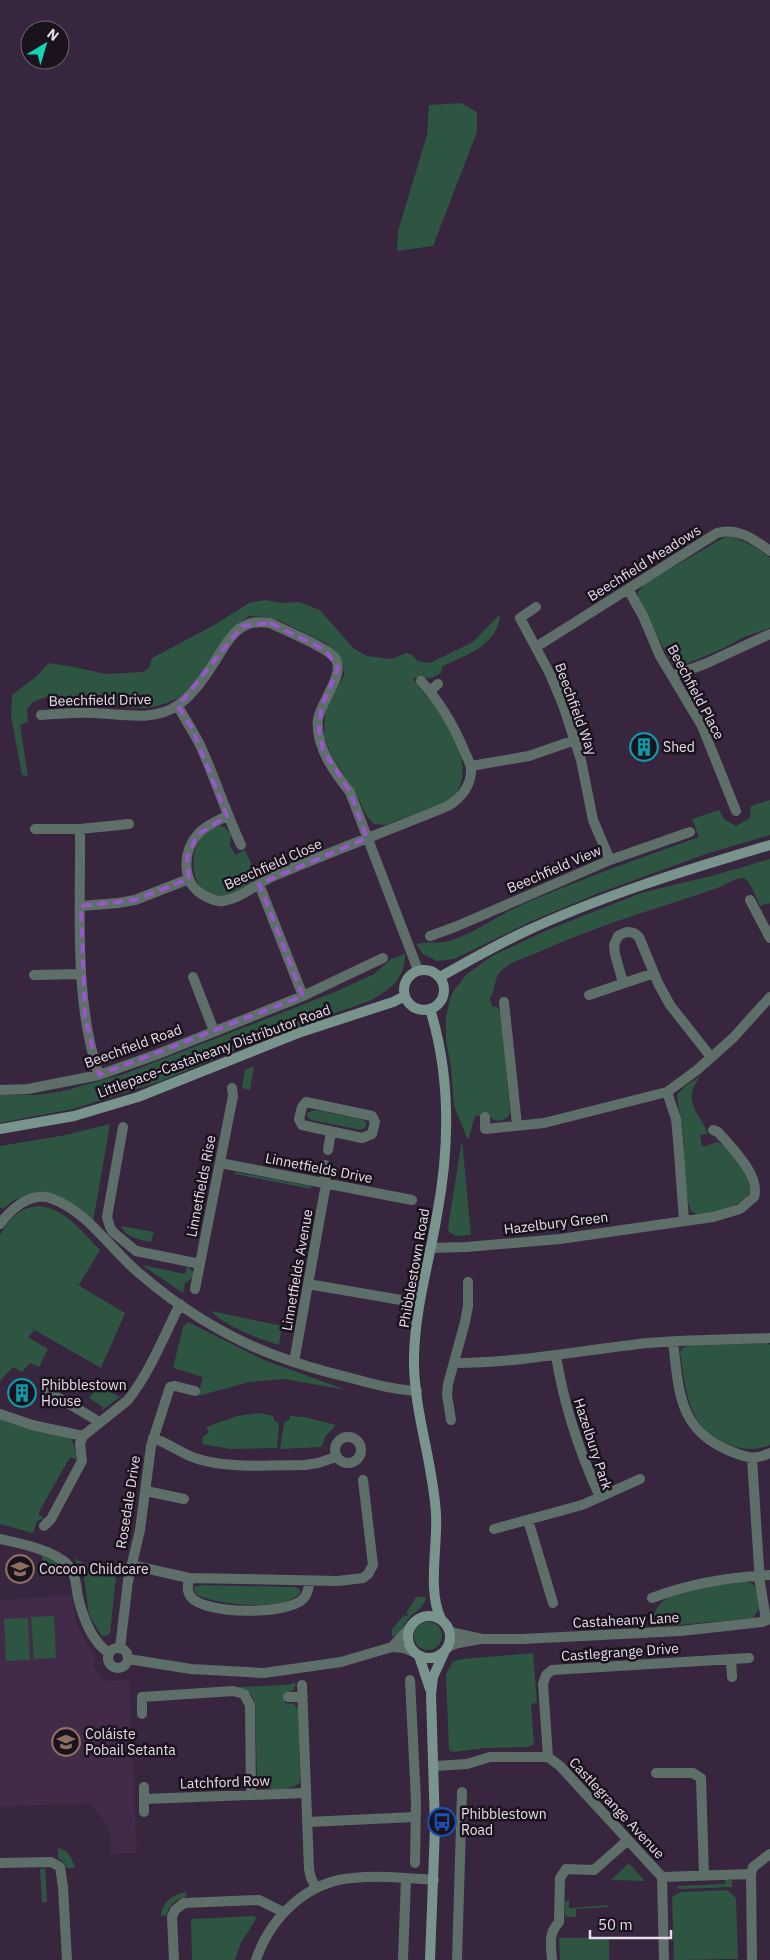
<svg xmlns="http://www.w3.org/2000/svg" width="770" height="1960" font-family="'IBM Plex Sans',sans-serif">
<style>
.built{fill:#412b48}
.green{fill:#2d5542}
.lines{fill:none;stroke-linecap:round;stroke-linejoin:round}
.street{stroke:#5e6f6a;stroke-width:10}
.secondary{stroke:#79948c;stroke-width:10}
.marked{fill:none;stroke:#9658ca;stroke-width:4;stroke-dasharray:10 6;stroke-linejoin:round}
.labels{text-anchor:middle;stroke-width:5;stroke-linejoin:round;paint-order:stroke}
.street-label{font-size:14px;fill:#e8ddec;stroke:#1a121d}
.poi-label{font-size:14px;fill:#e8ddec;stroke:#1a121d;text-anchor:start}
</style>
<rect width="100%" height="100%" fill="#37263d"/>
<path class="built" d="M71,1595L77,1625L96,1660L93,1666L105,1681L129,1680L137,1853H116V1855H111V1837L103,1819L89,1803L0,1807V1600Z"/>
<path class="green" d="M461,103L477,112V132L433,246L397,251L398,231L427,135L429,105Z
M732,536L755,547L770,558V628L744,637L722,649L681,666L672,664L638,598V592L644,584L725,537Z
M265,600L282,603L299,602L320,610L353,648L367,656L392,659L406,653L412,655L418,661L430,663L473,642L499,615L500,616C497,646 466,655 443,666L441,673L432,678H413C421,690 430,700 439,711C458,734 477,782 447,802L385,825L374,824L367,816L356,793L332,757L324,736L325,712L344,675L343,665L340,658L326,643L278,620L266,617L249,616L239,623C226,641 195,688 178,698C169,703 155,707 145,708C130,708 113,705 98,704C79,703 63,708 46,697L33,702L27,709L28,722L20,725L28,776L22,775L11,716L12,695L37,676L49,663L69,666L106,674L143,672L149,668L152,658L216,624L249,603Z
M770,800V835L706,854L599,893L532,921L454,959L437,961L423,954L416,944C427,941 439,944 449,941C475,933 497,916 521,905C579,880 639,858 699,837L692,819L719,810L724,819L736,826L750,818L751,806Z
M220,826L225,827L231,834L230,845L235,855L245,850L258,878C248,885 236,894 224,897C187,904 181,833 220,826Z
M770,859V905L769,903L760,906L750,884L744,878L736,879L720,887C660,908 597,925 539,952C527,957 512,961 502,970C494,977 496,989 490,998L492,1006L497,1007L501,1013L510,1114C505,1121 500,1122 492,1119L489,1115L475,1116L468,1140L454,1106L451,1067L446,1040V1017L450,999L454,990L467,974L492,956L545,931L641,893L715,875Z
M405,954C406,978 389,991 369,1001L252,1043L162,1081L73,1109L0,1123V1095H37L63,1091L124,1074L335,992L374,974L391,959Z
M254,1066L250,1090L242,1088L245,1070Z
M699,1077C697,1082 693,1087 692,1092C690,1111 703,1118 708,1134L700,1135L702,1146H706L717,1142L723,1145C734,1158 749,1173 750,1192C742,1206 705,1221 691,1211C682,1188 685,1158 683,1134C682,1120 678,1108 677,1095L685,1086Z
M315,1110L361,1119L366,1122V1127L361,1130L311,1120L307,1116V1113Z
M110,1124L93,1222L85,1214L27,1195L13,1201L3,1209L0,1207V1146L66,1135Z
M462,1140L471,1235L456,1236L449,1232L448,1227Z
M235,1172L311,1186V1189L235,1174Z
M38,1206C64,1207 83,1233 100,1250L79,1285L73,1282L125,1313L101,1368L31,1328L34,1331L28,1337L48,1349L39,1367L30,1363L22,1372L13,1367L0,1381V1235C10,1219 18,1208 38,1206Z
M121,1226L154,1232L151,1242C139,1239 126,1238 121,1226Z
M142,1265L185,1274L187,1266L193,1272V1278L185,1283L183,1293Z
M211,1311L282,1326L279,1345C259,1339 226,1327 211,1311Z
M188,1322L264,1360L346,1390L284,1379L249,1382L198,1396L203,1377L173,1368L183,1327Z
M767,1343L770,1345V1445C757,1450 746,1450 733,1446C688,1432 686,1392 680,1352L682,1348L688,1345Z
M100,1387L120,1397L101,1411L103,1407L89,1398L96,1388Z
M260,1413L273,1416L274,1420L279,1424L277,1448L230,1449L202,1444L203,1437L209,1432L206,1427L237,1416Z
M290,1416L304,1417L336,1425L325,1437L322,1447L280,1449L284,1423L290,1419Z
M0,1418L71,1438L75,1448L77,1460L70,1457L39,1512V1515L44,1518L37,1521L33,1533L0,1524Z
M42,1555C51,1559 66,1562 64,1574L60,1576L59,1566L42,1567Z
M74,1558L98,1571L116,1577L110,1634L105,1636L101,1635L89,1615L84,1577Z
M746,1581C759,1584 758,1599 759,1609L753,1618L657,1627L653,1617C655,1612 657,1607 661,1603C675,1588 725,1584 746,1581Z
M202,1585L296,1587L301,1591C290,1613 214,1605 196,1594L193,1587Z
M416,1597H426C424,1607 418,1610 411,1616C403,1624 402,1632 392,1637V1629L404,1615L407,1616L408,1614L406,1613Z
M54,1616L56,1658L34,1659L31,1617Z
M28,1618L30,1660L6,1661L4,1619Z
M414 1636a14 14 0 1 1 28 0a14 14 0 1 1-28 0Z
M533,1653L537,1703L531,1704L534,1745H529L530,1747L485,1748L454,1752L449,1750L446,1674L453,1661L463,1659Z
M296,1683L294,1690L285,1694V1703L294,1704L299,1711L300,1782C293,1791 260,1793 257,1780L255,1702L251,1694L238,1687L285,1685Z
M58,1848C68,1850 72,1858 75,1868H67L63,1862L58,1858Z
M629,1863L645,1881L611,1880Z
M45,1868L47,1902L42,1903L40,1869Z
M725,1880H732V1887L680,1889L676,1886L725,1884Z
M727,1890L736,1898L738,1959L674,1960L672,1897L680,1892Z
M186,1892V1897C175,1899 169,1905 167,1915L161,1916C162,1902 173,1894 186,1892Z
M569,1899V1908L608,1905L609,1907L576,1909V1917H567L565,1915V1902Z
M254,1916L256,1919L241,1943L235,1960H192L191,1919Z
M609,1937V1960H560L559,1938Z"/>
<g class="lines">
<path class="street" d="M628,589L643,616L660,656L702,726L736,811
M536,607L520,618L550,674L563,705L581,760L593,820L610,860
M536,647L717,533C737,527 754,539 770,551
M672,676L705,664L770,634
M430,691L438,684
M178,706C186,722 197,736 204,754C217,784 227,815 241,845
M41,715C59,714 77,712 95,713C121,714 155,722 178,705C194,694 207,674 217,658C224,647 232,632 244,626C252,621 262,622 270,623C284,630 327,647 335,658C346,674 321,701 318,719C315,746 334,772 350,792L418,970
M471,766L529,756L575,740
M227,816C217,821 206,825 198,834C182,852 181,884 205,896C211,899 217,902 223,901C242,898 257,883 274,876C332,851 390,830 448,806C461,798 472,785 471,768C470,762 466,756 464,750C453,724 440,702 421,681
M35,829H80L129,824
M80,829C81,908 73,999 99,1075
M259,884L303,996
M750,900L770,938
M81,906L118,903L135,900L189,879
M430,936L455,927L610,860L690,832
M34,975L81,974
M193,977L214,1031
M623,983L615,954L614,945L618,936C626,931 632,930 639,937L658,983L670,1005L711,1057
M589,995L654,973
M504,1002L517,1125
M0,1090L28,1089L99,1075L158,1054L303,996L383,958
M667,1092L676,1119L678,1140L684,1220
M306,1102L372,1116L375,1122L372,1134L362,1138L302,1125L299,1119L302,1107Z
M485,1117V1129L544,1123L667,1092L697,1070L733,1038L770,997
M123,1127L107,1217L110,1227L113,1232L136,1251L200,1264
M328,1150L331,1132
M220,1163L412,1200
M0,1224C11,1209 30,1192 50,1198C88,1211 109,1248 139,1273C178,1307 226,1337 274,1355C298,1364 322,1371 347,1377C370,1383 393,1390 417,1391
M430,1248L466,1247L560,1239L713,1217L740,1209L754,1197C761,1176 731,1147 718,1132L713,1130
M308,1284L401,1300
M195,1289L233,1096L232,1088
M673,1342C679,1391 678,1430 730,1451C746,1457 753,1461 770,1453
M294,1362L326,1184L325,1165
M454,1363C519,1363 583,1350 648,1343C688,1339 730,1340 770,1338
M47,1391L93,1418L98,1423
M0,1414L32,1425L83,1436
M451,1420L447,1395L448,1384L465,1322L468,1306V1282
M335 1450a13 13 0 1 1 26 0a13 13 0 1 1-26 0Z
M153,1438C168,1443 181,1453 195,1458C225,1469 273,1465 305,1465L318,1463L336,1457
M752,1458L760,1583L766,1620
M146,1491L184,1499
M600,1497L640,1479
M528,1520L553,1603
M44,1526L51,1519L82,1461L80,1443L83,1436L128,1400C150,1372 164,1336 180,1304
M494,1529L582,1505L600,1497C579,1451 564,1406 556,1356
M0,1539C19,1543 54,1550 68,1565C76,1573 76,1587 78,1597C83,1618 91,1641 109,1653
M131,1565L189,1578L338,1581L363,1578L368,1574L373,1565L363,1480
M189,1578C188,1585 186,1591 191,1597C205,1615 287,1615 303,1599C308,1594 309,1587 309,1581
M652,1598C689,1584 730,1577 770,1575
M450,1632L482,1639H522L681,1631L762,1622L770,1619
M392,1647L410,1627
M108 1658a10 10 0 1 1 20 0a10 10 0 1 1-20 0Z
M120,1648L128,1581L140,1530L151,1446L170,1387L175,1386L195,1391
M447,1648C456,1641 470,1642 481,1639
M128,1659L191,1669L264,1673L341,1662L392,1647L404,1648L414,1652
M731,1659L732,1677
M410,1680L416,1801L415,1863
M302,1685L309,1869L311,1878L316,1888
M288,1697H303
M142,1714V1697L233,1691L244,1694L250,1705L251,1795
M548,1757L543,1684L546,1675L552,1670L749,1658
M435,1766L467,1764L490,1757H548L560,1766L662,1877L751,1874
M656,1773H693L701,1778L704,1876
M144,1787V1812
M144,1799L306,1793
M308,1822L415,1817
M0,1863L51,1862L60,1867L63,1887L67,1960
M662,1877L664,1960
M174,1960L172,1917L175,1910L184,1903L259,1900L283,1912
M256,1960C270,1918 307,1881 353,1878C380,1875 407,1878 434,1880
M403,1960L406,1878
M457,1960L462,1792
M552,1960C551,1944 548,1934 559,1922L560,1878L566,1869L594,1870L628,1840
M752,1960L751,1874L753,1867L770,1854"/>
<path class="secondary" d="M404 990a20 20 0 1 1 40 0a20 20 0 1 1-40 0Z
M440,977C467,962 493,947 520,934C600,896 686,870 770,845
M430,1009C451,1077 450,1146 437,1215C429,1263 415,1308 414,1357C413,1410 433,1461 436,1514C438,1545 427,1591 441,1619
M0,1129L74,1116L138,1097L298,1033L393,1002L405,996
M408 1637a21 21 0 1 1 42 0a21 21 0 1 1-42 0Z
M419,1656L430,1689
M430,1960L435,1827L431,1695L433,1677L444,1653"/>
</g>
<path class="marked" d="M270,623L325,650L338,668L321,709L319,731L323,750L350,792L367,838L259,884L303,996L99,1075L85,1017L81,906L135,900L189,879L187,858L197,835L227,816L192,728L178,706L242,626Z"/>
<defs>
<symbol id="building-ring" viewBox="-11 -11 22 22"><circle r="9.5" fill="#1a121d" stroke="#0f9aa8" stroke-width="1.5"/><path d="M-4-6H4V6H1V3H-1V6H-4ZM-2.5-4.3h1.7v1.8h-1.7ZM.8-4.3h1.7v1.8H.8ZM-2.5-1h1.7V.8h-1.7ZM.8-1h1.7V.8H.8Z" fill="#0f9aa8"/></symbol>
<symbol id="school-ring" viewBox="-11 -11 22 22"><circle r="9.5" fill="#1a121d" stroke="#8d6e63" stroke-width="1.5"/><path d="M0-5L7-2L0 1L-7-2ZM-4 1L0 2.5L4 1V4Q0 6-4 4Z" fill="#8d6e63"/></symbol>
<symbol id="bus-ring" viewBox="-11 -11 22 22"><circle r="9.5" fill="#1a121d" stroke="#1a4fb4" stroke-width="1.5"/><path d="M-5-6H5V4H4V6H2V4H-2V6H-4V4H-5ZM-3.5-4V0h7V-4ZM-3.5 1.2v1.5H-2V1.2ZM2 1.2v1.5H3.5V1.2Z" fill="#1a4fb4"/></symbol>
</defs>
<g fill-rule="evenodd">
<use href="#building-ring" x="628" y="731" width="32" height="32"/>
<use href="#building-ring" x="6" y="1377" width="32" height="32"/>
<use href="#school-ring" x="4" y="1553" width="32" height="32"/>
<use href="#school-ring" x="50" y="1726" width="32" height="32"/>
<use href="#bus-ring" x="426" y="1806" width="32" height="32"/>
</g>
<g class="labels">
<g class="street-label">
<text transform="translate(644 563) rotate(-32)" y="5">Beechfield Meadows</text>
<text transform="translate(696 692) rotate(62)" y="5">Beechfield Place</text>
<text transform="translate(100 700) rotate(-1)" y="5">Beechfield Drive</text>
<text transform="translate(576 709) rotate(70)" y="5">Beechfield Way</text>
<text transform="translate(273 864) rotate(-24)" y="5">Beechfield Close</text>
<text transform="translate(554 869) rotate(-23)" y="5">Beechfield View</text>
<text transform="translate(133 1046) rotate(-20)" y="5">Beechfield Road</text>
<text transform="translate(214 1051) rotate(-20)" y="5">Littlepace-Castaheany Distributor Road</text>
<text transform="translate(319 1168) rotate(11)" y="5">Linnetfields Drive</text>
<text transform="translate(201 1186) rotate(-79)" y="5">Linnetfields Rise</text>
<text transform="translate(556 1223) rotate(-7)" y="5">Hazelbury Green</text>
<text transform="translate(414 1268) rotate(-80)" y="5">Phibblestown Road</text>
<text transform="translate(297 1270) rotate(-80)" y="5">Linnetfields Avenue</text>
<text transform="translate(593 1444) rotate(72)" y="5">Hazelbury Park</text>
<text transform="translate(128 1502) rotate(-81)" y="5">Rosedale Drive</text>
<text transform="translate(626 1620) rotate(-3)" y="5">Castaheany Lane</text>
<text transform="translate(620 1652) rotate(-4)" y="5">Castlegrange Drive</text>
<text transform="translate(225 1782) rotate(-2)" y="5">Latchford Row</text>
<text transform="translate(617 1808) rotate(47)" y="5">Castlegrange Avenue</text>
</g>
<g class="poi-label">
<text x="663" y="752">Shed</text>
<text x="41" y="1390">Phibblestown<tspan x="41" dy="16">House</tspan></text>
<text x="39" y="1574">Cocoon Childcare</text>
<text x="85" y="1739">Coláiste<tspan x="85" dy="16">Pobail Setanta</tspan></text>
<text x="461" y="1819">Phibblestown<tspan x="461" dy="16">Road</tspan></text>
</g>
</g>
<g transform="translate(45 45) rotate(38)"><circle r="24" fill="#1a121d" stroke="#6c6370"/>
<path d="M0-4L9 19L0 12L-9 19Z" fill="#17d5b3"/>
<text y="-8" font-size="14" font-weight="bold" text-anchor="middle" fill="#e8ddec">N</text>
</g>
<path d="M590 1930v8h81v-8" fill="none" stroke="#e8ddec" stroke-width="2.5"/>
<text x="598" y="1930" font-size="15" fill="#e8ddec" stroke="#1a121d" stroke-width="4" paint-order="stroke">50 m</text>
</svg>
